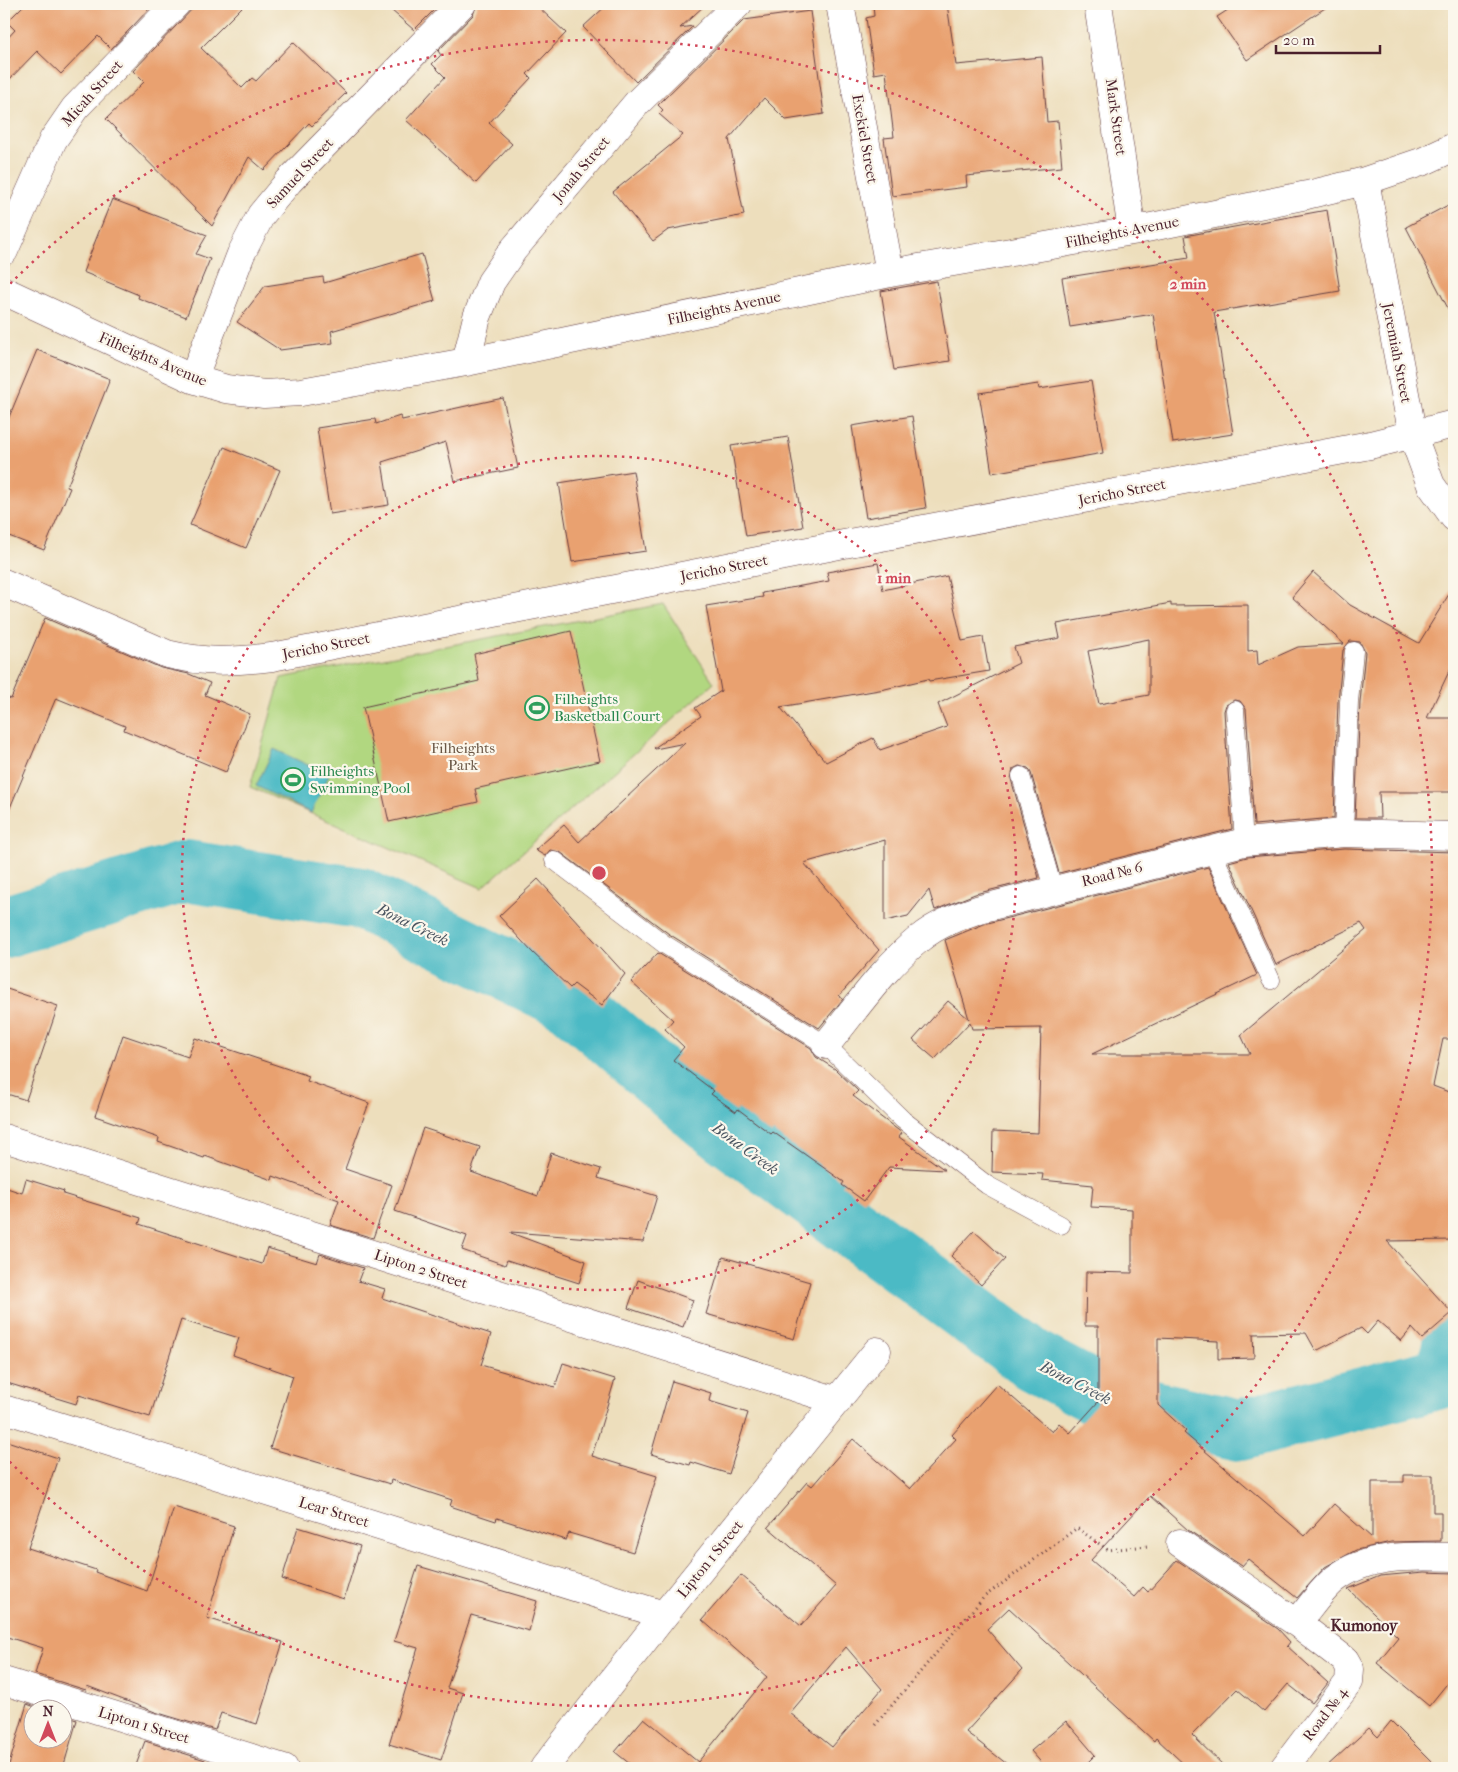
<svg xmlns="http://www.w3.org/2000/svg" width="1458" height="1772" font-family="'IM FELL French Canon',serif">
<style>
.green{fill:#b1d780;stroke:#7e7b56}
.water{fill:#4cbac5;stroke:#4b6c78}
.lines{fill:none;stroke-linecap:round;stroke-linejoin:round}
.river{stroke:#4cbac5;stroke-width:62}
.building{fill:#e9a16f;fill-rule:evenodd}
.service-casing{stroke:#623c41;stroke-width:19}
.minor-casing{stroke:#623c41;stroke-width:29}
.path{stroke:#623c41;stroke-width:3;stroke-dasharray:1 4;stroke-linecap:butt}
.service{stroke:#fff;stroke-width:18}
.minor{stroke:#fff;stroke-width:28}
.ring{fill:none;stroke:#d1495b;stroke-width:2.5;stroke-dasharray:2.5 5}
.labels{text-anchor:middle;stroke-width:4.5;stroke-linejoin:round;paint-order:stroke}
.street-label{font-size:15px;fill:#4a1f2b;stroke:#fbf7ec}
.leisure-label{font-size:15px;fill:#27864d;stroke:#fbf7ec;text-anchor:start}
.park-label{font-size:15px;fill:#695644;stroke:#fbf7ec}
.water-label{font-size:16px;font-style:italic;fill:#4b5561;stroke:#fbf7ec}
.neighbourhood-label{font-size:16px;font-weight:bold;fill:#4a1f2b;stroke:#fbf7ec}
.centre{fill:#d1495b;stroke:#fbf7ec;stroke-width:2.5}
.ring-label{font-size:15px;text-anchor:middle;font-weight:bold;fill:#d1495b;stroke:#fbf7ec;stroke-width:4.5;stroke-linejoin:round;paint-order:stroke}
</style>
<rect width="100%" height="100%" fill="#fbf7ec"/>
<filter id="ink" filterUnits="userSpaceOnUse"><feTurbulence type="fractalNoise" baseFrequency=".02" numOctaves="2"/><feDisplacementMap in="SourceGraphic" scale="10" xChannelSelector="R" yChannelSelector="G"/><feConvolveMatrix kernelMatrix="1 2 1 2 8 2 1 2 1" color-interpolation-filters="sRGB"/></filter>
<filter id="wash" filterUnits="userSpaceOnUse"><feTurbulence type="fractalNoise" baseFrequency=".0096" numOctaves="4" result="noise"/><feDisplacementMap in="SourceGraphic" scale="20" xChannelSelector="R" yChannelSelector="G"/><feGaussianBlur stdDeviation="1.12" result="paint"/><feColorMatrix in="noise" values="0 0 0 0 0 0 0 0 0 0 0 0 0 0 0 0 0 1.4 0 .05"/><feComposite in="paint" operator="in"/></filter>
<g filter="url(#wash)">
<rect width="100%" height="100%" fill="#eddebc"/>
<path class="green" d="M663,604L714,683L482,888L250,787L281,678Z"/>
<path class="water" d="M274,749L329,775L311,813L256,786Z"/>
<g class="lines">
<path class="river" d="M4,927L186,871L360,898L570,1001L708,1120L1034,1361L1112,1402L1240,1430L1448,1376L1454,1338"/>
</g>
<g id="blocks">
<path class="building" d="M25,4H147L151,7L111,49L98,36L61,74L37,51L4,85V42L15,30L7,22Z
M197,4H245L201,48L242,88L252,78L256,81L293,42L346,93L312,126L309,123L264,170L249,157L212,226L106,119L144,82L133,71Z
M384,4H440L414,30Z
M477,4H535L566,33L527,74L531,78L489,123L512,144L476,183L406,120L445,77L432,64L441,55L438,51L473,15Z
M608,4H706L680,28L693,26L636,82L583,27Z
M873,4H947L956,65L1042,57L1047,122L1058,121L1062,167L966,176L967,187L892,196L884,138L894,137L886,72L874,74L866,18L874,16Z
M1237,4H1331L1247,60L1217,17Z
M810,11L824,114L786,120L764,98L729,139L744,215L668,230L653,241L613,192L683,135L659,114L663,110L658,105L744,20Z
M112,199L207,235L196,254L210,259L186,317L138,298L139,295L83,272Z
M1454,202V320L1406,227Z
M1327,210L1340,291L1214,312L1233,434L1173,443L1153,314L1070,327L1062,278L1189,258L1185,236Z
M422,254L435,301L331,331L333,343L280,350L237,322L265,286L323,277L324,283Z
M937,281L950,361L894,370L881,291Z
M37,350L110,379L67,487L70,488L44,550L4,534V429Z
M1091,381L1103,453L992,473L979,393L1038,384L1039,389Z
M503,398L518,468L455,481L446,442L382,462L389,505L330,514L317,428L375,419L376,424L400,416L402,420Z
M912,416L926,508L866,518L852,426Z
M788,437L803,527L746,536L731,446Z
M224,447L280,470L246,548L190,525Z
M633,471L646,551L572,562L559,483Z
M878,563L883,590L947,576L962,641L983,637L989,671L929,681L928,679L885,689L780,707L826,762L873,738L880,750L947,727L938,704L1019,663L1014,647L1060,638L1057,624L1171,603V606L1248,605V651L1257,650L1258,665L1298,647L1344,644L1292,597L1313,572L1350,605L1419,643L1454,586V661L1427,718H1454V792H1379L1380,818H1355L1360,703L1365,652L1360,642L1350,641L1343,650L1338,701L1334,818L1254,825L1246,709L1240,701L1234,700L1226,705L1224,711L1232,829L1059,873L1031,773L1028,768L1019,766L1013,769L1011,779L1039,878L975,894L935,910L929,890L908,916L885,921V840L804,863L879,950L839,996L843,999L819,1028L669,934L560,852L550,850L545,856L535,850L564,825L579,842L685,743L655,749L654,748L701,716L695,708L721,691L706,606L763,597L762,593L829,581L827,572ZM1149,639V695L1099,704L1088,651Z
M45,618L161,668L189,674L210,683L205,695L250,714L226,772L124,730L125,726L56,698L4,822V696L11,699Z
M571,631L600,761L475,789L478,802L389,822L363,707L479,681L474,654Z
M1344,849L1454,852V1039H1443L1433,1086L1454,1094V1240L1387,1241L1452,1313L1422,1339L1412,1328L1401,1341L1378,1321L1367,1334L1361,1328L1316,1351L1306,1333L1253,1334L1254,1358L1218,1359V1341L1158,1338V1405L1186,1431L1184,1433L1305,1536L1334,1504L1372,1538V1482H1404V1475H1433V1512H1441V1541L1391,1542L1356,1550L1325,1567L1297,1598L1248,1559L1242,1566L1188,1530L1150,1496L1091,1560L1134,1597L1143,1587L1148,1592L1177,1560L1278,1629L1290,1642L1287,1646L1328,1683L1312,1703L1288,1684L1264,1712L1237,1689L1192,1735L1226,1768H1188L1156,1738L1154,1741L1009,1608L987,1629L1022,1670L966,1732L1012,1768H635L615,1752L644,1718L698,1762L767,1677L702,1620L741,1575L801,1626L836,1586L768,1527L807,1482L812,1486L853,1439L910,1489L956,1439L952,1435L997,1384L1052,1432L1059,1423L1070,1433L1098,1402V1326H1085L1086,1272L1132,1273V1209L1091,1207L1093,1185L1042,1180L1043,1174L992,1172L993,1131L1038,1133L1041,1028L972,1029L970,1022L935,1059L913,1040L948,1001L969,1019L945,940L984,924L1208,867L1257,975L1092,1054H1250L1241,1035L1366,930L1361,923L1276,965L1229,862L1247,857ZM846,1647L882,1689L832,1747L790,1713Z
M538,879L625,974L602,1005L574,984L570,988L532,952L499,916Z
M658,953L811,1048L816,1057L835,1069L858,1091L853,1096L902,1133L899,1137L945,1170L889,1167L864,1201L842,1185L844,1182L773,1132L771,1134L738,1109L736,1112L711,1094L714,1091L673,1060L684,1047L665,1029L673,1020L631,982Z
M4,988L58,1006L26,1100L4,1093Z
M123,1035L188,1057L195,1038L309,1076L307,1081L369,1103L345,1169L392,1185L373,1238L330,1225L339,1200L273,1176L272,1180L205,1156L204,1158L158,1142L159,1138L95,1116Z
M423,1128L480,1147L471,1172L538,1196L551,1153L601,1169L598,1178L657,1196L643,1242L511,1232V1233L586,1261L579,1283L507,1260L505,1265L462,1250L467,1236L395,1211Z
M26,1179L64,1191L63,1194L141,1218L139,1224L262,1264L267,1248L317,1263L320,1254L363,1268L358,1281L385,1289L382,1298L491,1334L481,1365L555,1387L563,1363L615,1379L592,1456L657,1476L633,1552L569,1533L566,1540L497,1518L496,1521L450,1506L452,1500L391,1480L390,1484L270,1448L293,1376L233,1355L239,1338L181,1320L150,1417L79,1395L76,1404L4,1382V1187L22,1193Z
M974,1231L1005,1259L981,1285L951,1256Z
M723,1257L810,1282L794,1339L706,1314Z
M638,1280L693,1300L683,1327L628,1308Z
M672,1381L711,1393L709,1401L748,1413L729,1474L691,1462L690,1465L651,1454Z
M4,1440L58,1458L28,1548L96,1570L95,1572L147,1591L174,1507L234,1526L207,1618L283,1642L257,1724L221,1713L215,1730L155,1712L87,1686L86,1690L35,1674L43,1648L4,1636Z
M298,1527L360,1546L344,1599L282,1579Z
M418,1566L537,1601L529,1631L471,1615L447,1688L463,1693L441,1760L389,1744L418,1648L394,1641Z
M1424,1572L1454,1573V1675L1429,1706L1377,1663L1398,1637L1348,1589L1380,1576Z
M27,1704L43,1710H32V1740H62V1716L77,1720L63,1768H8Z
M1066,1721L1095,1755L1082,1768H1046L1031,1751Z
M1391,1721L1438,1768H1325L1369,1728L1378,1737Z
M145,1741L205,1760L202,1768H135Z"/>
</g>
</g>
<g filter="url(#ink)">
<use href="#blocks" fill-opacity="0" stroke="#623c41" stroke-width="1"/>
<g class="lines">
<defs>
<path id="service" d="M1235,710L1244,842
M1021,776L1053,889
M1344,833L1349,702L1354,651
M1211,849L1271,980
M554,860L664,944L826,1045L903,1120L987,1185L1061,1225"/>
<path id="minor" d="M840,4L890,273
M1098,4L1132,231
M1365,181L1413,436L1431,485L1454,517
M4,251L53,140L75,108L176,4
M4,291L193,379L226,389L264,394L301,392L466,362L890,273L1132,231L1307,195L1365,181L1424,161L1454,147
M466,362L477,317L491,282L513,250L637,103L738,4
M193,379L241,254L261,215L289,181L462,4
M4,583L167,654C204,663 233,662 272,657L844,544L1370,445L1454,424
M826,1045C855,1010 883,968 919,939C937,924 959,916 980,909L1244,842L1344,833L1454,836
M4,1138L838,1401
M4,1409L664,1615
M1180,1543L1297,1623L1345,1660L1350,1669L1349,1682L1284,1768
M1297,1623C1309,1609 1321,1590 1335,1579C1368,1553 1415,1556 1454,1557
M4,1681L284,1768
M544,1768L664,1615L877,1351"/>
</defs>
<use href="#service" class="service-casing"/>
<use href="#minor" class="minor-casing"/>
<path class="path" d="M875,1725L984,1597L1077,1528L1108,1550L1148,1546"/>
<use href="#service" class="service"/>
<use href="#minor" class="minor"/>
</g>
</g>
<g class="ring">
<circle cx="599" cy="873" r="417"/>
<path d="M5 289A833 833 0 1 1 5 1457"/>
</g>
<defs>
<symbol id="stadium-ring" viewBox="-11 -11 22 22"><circle r="9.5" fill="#fbf7ec" stroke="#2e9e5b" stroke-width="1.5"/><path d="M0-5a6.5 5 0 1 0 0 10a6.5 5 0 1 0 0-10ZM-3.5-1.8h7v3.6h-7Z" fill="#2e9e5b"/></symbol>
</defs>
<g fill-rule="evenodd">
<use href="#stadium-ring" x="523" y="694" width="28" height="28"/>
<use href="#stadium-ring" x="279" y="766" width="28" height="28"/>
</g>
<g class="labels">
<g class="street-label">
<text transform="translate(92 93) rotate(-48)" y="5">Micah Street</text>
<text transform="translate(1116 117) rotate(82)" y="5">Mark Street</text>
<text transform="translate(865 139) rotate(80)" y="5">Exekiel Street</text>
<text transform="translate(581 169) rotate(-50)" y="5">Jonah Street</text>
<text transform="translate(300 173) rotate(-47)" y="5">Samuel Street</text>
<text transform="translate(1122 232) rotate(-11)" y="5">Filheights Avenue</text>
<text transform="translate(724 308) rotate(-12)" y="5">Filheights Avenue</text>
<text transform="translate(1397 353) rotate(79)" y="5">Jeremiah Street</text>
<text transform="translate(153 359) rotate(23)" y="5">Filheights Avenue</text>
<text transform="translate(1122 492) rotate(-11)" y="5">Jericho Street</text>
<text transform="translate(724 568) rotate(-11)" y="5">Jericho Street</text>
<text transform="translate(326 646) rotate(-11)" y="5">Jericho Street</text>
<text transform="translate(1112 874) rotate(-14)" y="5">Road № 6</text>
<text transform="translate(421 1269) rotate(18)" y="5">Lipton 2 Street</text>
<text transform="translate(334 1512) rotate(17)" y="5">Lear Street</text>
<text transform="translate(710 1559) rotate(-51)" y="5">Lipton 1 Street</text>
<text transform="translate(1325 1714) rotate(-53)" y="5">Road № 4</text>
<text transform="translate(144 1725) rotate(17)" y="5">Lipton 1 Street</text>
</g>
<g class="leisure-label">
<text x="554" y="704">Filheights<tspan x="554" dy="17">Basketball Court</tspan></text>
<text x="310" y="776">Filheights<tspan x="310" dy="17">Swimming Pool</tspan></text>
</g>
<g class="park-label">
<text x="463" y="753">Filheights<tspan x="463" dy="17">Park</tspan></text>
</g>
<g class="water-label">
<text transform="translate(413 924) rotate(26)" y="6">Bona Creek</text>
<text transform="translate(746 1148) rotate(36)" y="6">Bona Creek</text>
<text transform="translate(1076 1382) rotate(27)" y="6">Bona Creek</text>
</g>
<g class="neighbourhood-label">
<text x="1364" y="1631">Kumonoy</text>
</g>
</g>
<circle cx="599" cy="873" r="8" class="centre"/>
<g class="ring-label">
<text x="1188" y="289">2 min</text>
<text x="894" y="583">1 min</text>
</g>
<rect width="1458" height="1772" fill="none" stroke="#fbf7ec" stroke-width="20"/>
<g transform="translate(48 1724)"><circle r="24" fill="#fbf7ec" stroke="#b4a19f"/>
<path d="M0-4L9 19L0 12L-9 19Z" fill="#d1495b"/>
<text y="-8" font-size="14" font-weight="bold" text-anchor="middle" fill="#4a1f2b">N</text>
</g>
<path d="M1276 45v8h104v-8" fill="none" stroke="#4a1f2b" stroke-width="2.5"/>
<text x="1283" y="45" font-size="15" fill="#4a1f2b" stroke="#fbf7ec" stroke-width="4" paint-order="stroke">20 m</text>
</svg>
